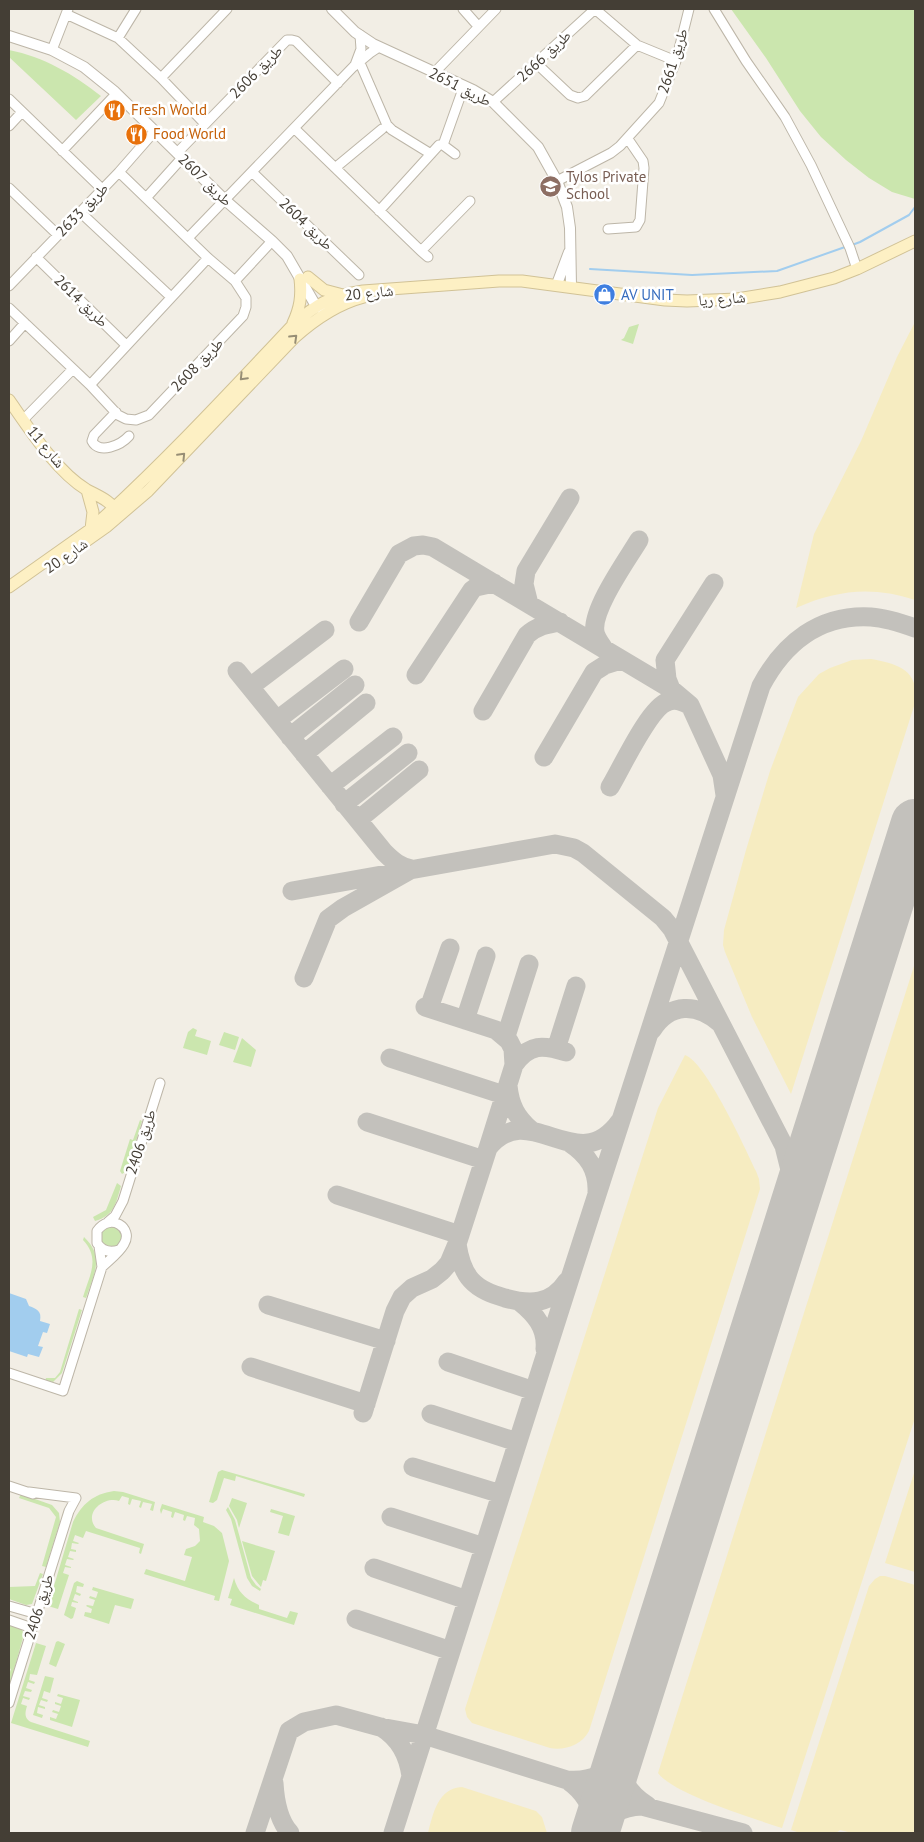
<svg xmlns="http://www.w3.org/2000/svg" width="924" height="1842" font-family="'PT Sans','Noto Naskh Arabic',sans-serif">
<style>
.green{fill:#cbe6ae}
.sand{fill:#f6ecc1}
.water{fill:#a2cdee}
.lines{fill:none;stroke-linecap:round;stroke-linejoin:round}
.stream{stroke:#a2cdee;stroke-width:2}
.taxiway{stroke:#c3c1bc;stroke-width:19}
.runway{stroke:#c3c1bc;stroke-width:48}
.minor-casing{stroke:#bdb6a8;stroke-width:11}
.tertiary-casing{stroke:#bdb6a8;stroke-width:12}
.secondary-casing{stroke:#d1c296;stroke-width:13}
.minor{stroke:#fff;stroke-width:9}
.tertiary{stroke:#fff;stroke-width:10}
.secondary{stroke:#fdf0c4;stroke-width:11}
.oneway{stroke:#978e75}
.labels{text-anchor:middle;stroke-width:5;stroke-linejoin:round;paint-order:stroke}
.street-label{font-size:15px;fill:#443e35;stroke:#fff}
.food-label{font-size:15px;fill:#c56008;stroke:#fff;text-anchor:start}
.education-label{font-size:15px;fill:#785e54;stroke:#fff;text-anchor:start}
.shop-label{font-size:15px;fill:#366cbe;stroke:#fff;text-anchor:start}
</style>
<rect width="100%" height="100%" fill="#f2eee5"/>
<path class="green" d="M731,9H915V199L892,192L869,178L846,160L821,137L800,111L766,58Z
M9,50C44,57 73,74 101,96L76,120L9,57Z
M639,324L633,344L621,340L624,338L629,327Z
M193,1028L197,1030L195,1036L211,1041L207,1055L183,1048L188,1032Z
M224,1032L239,1037L235,1050L219,1045Z
M242,1038L256,1050L251,1067L233,1062Z
M140,1120L142,1121L127,1171L122,1174L120,1171L130,1139L133,1140Z
M117,1183L121,1186C116,1203 114,1216 95,1221L93,1217L106,1210Z
M100 1237a11 11 0 1 1 22 0a11 11 0 1 1-22 0Z
M84,1237C105,1257 94,1274 86,1298L83,1297C89,1276 101,1259 83,1240Z
M79,1309L82,1310L62,1373L53,1382L45,1381L46,1378H55L60,1372Z
M222,1470L305,1494L304,1497L236,1476L235,1481L224,1478L217,1500L213,1503L209,1502L218,1472Z
M114,1491L123,1492L155,1502L153,1511L150,1510L152,1504L143,1502L141,1508L139,1507L141,1501L132,1499L130,1505L128,1504L129,1498L122,1496L119,1501C104,1496 83,1513 96,1528L144,1544L141,1554L139,1553L140,1548L86,1531L83,1538L75,1535L73,1541L79,1543L78,1544L72,1543L71,1549L76,1550V1552L70,1551L68,1557L74,1559L73,1560L67,1559L65,1565L71,1567V1568L65,1567L63,1573L69,1575L58,1609L48,1606L73,1522C82,1504 93,1494 114,1491Z
M21,1494L52,1505L59,1513L60,1522L46,1567L42,1566L56,1517L49,1508L19,1498Z
M232,1498L247,1503L239,1528L237,1520L229,1506Z
M162,1504L204,1517L203,1522L214,1526L222,1533L229,1561L219,1601L214,1600L215,1596L144,1574L146,1569L185,1581L192,1557L184,1555L186,1549L195,1546L200,1541L199,1529L194,1525L195,1518L187,1516L185,1521L183,1520L184,1515L175,1512L173,1518L171,1517L172,1512L163,1509L161,1514L160,1510Z
M228,1507L235,1520L251,1578L256,1585L261,1589L260,1591L252,1586L247,1578L231,1519L226,1510Z
M271,1509L295,1516L289,1536L278,1533L283,1516L270,1512Z
M242,1541L275,1551L266,1581L263,1580L261,1587L252,1576Z
M40,1573L43,1574L32,1604L26,1605L9,1599V1587L35,1586Z
M234,1578C238,1593 246,1599 259,1605V1609L287,1618L290,1611L298,1613L294,1625L230,1605L232,1599L228,1598Z
M77,1581L84,1584L83,1587L77,1586L76,1592L81,1594L80,1596L75,1594L73,1600L78,1602V1603L72,1602L71,1606L76,1608L73,1618L71,1619L64,1615L74,1583Z
M93,1587L134,1599L131,1609L115,1605L109,1624L84,1616L85,1612L91,1613L92,1609L86,1606L87,1605L93,1606L95,1600L89,1598L90,1596L96,1598L98,1592L92,1590Z
M9,1624L21,1628L24,1634L9,1688V1675L11,1669L9,1668Z
M58,1641L65,1644L56,1667L49,1664L56,1642Z
M36,1643L46,1646L37,1675L30,1674L29,1680L35,1682L34,1684L28,1682L26,1688L32,1690L31,1692L25,1691L23,1696L30,1698L29,1700L23,1698L21,1704L27,1706C25,1713 24,1718 31,1722L90,1741L88,1747L11,1723Z
M45,1676L54,1678L50,1693L44,1691L42,1698L48,1700L47,1702L41,1700L39,1705L45,1707V1709L38,1707L37,1713L43,1715L42,1718L33,1715Z
M58,1694L80,1700L72,1727L50,1720V1717L56,1719L58,1714L52,1712L53,1710L59,1712L61,1706L55,1704V1702L61,1704L63,1698L57,1696Z"/>
<path class="sand" d="M915,322V600C872,586 837,590 796,608L814,534L861,441L897,357Z
M871,659C898,664 920,670 915,703L791,1094L752,1017L725,952L723,945L724,930L746,850L770,771L798,697L819,674L830,668L852,660Z
M915,963V1418L782,1828C755,1819 673,1794 658,1773Z
M685,1055C706,1062 745,1148 756,1171L759,1179L760,1189L589,1731C582,1745 564,1751 550,1748L472,1723L467,1717L465,1709L658,1108Z
M915,1470V1572L885,1563Z
M880,1576H885L915,1585V1833H852L840,1830L836,1833H800L791,1830L869,1586L875,1579Z
M462,1787L536,1811L542,1817L547,1833H428C433,1814 438,1788 462,1787Z"/>
<path class="water" d="M9,1293L26,1299L29,1306C37,1309 42,1311 40,1321L50,1324L47,1333L43,1332L38,1346L43,1347L39,1357L28,1354L27,1357L9,1351Z"/>
<g class="lines">
<path class="stream" d="M852,245L860,242L909,215L915,207
M590,269L692,275L777,271L845,247"/>
<path class="taxiway" d="M529,604L524,584L526,571L570,498
M359,622L399,554L414,546L423,545L433,547L671,689L690,705L722,775L725,795
M604,649C601,644 596,638 595,632C591,610 627,560 639,540
M237,671L384,852C393,861 400,867 412,869L343,908L328,919L304,978
M416,675L472,590L476,587L494,583
M250,687L325,630
M671,689L667,679L665,660L714,583
M483,711L527,635C537,626 547,624 560,622
M277,720L344,669
M290,737L355,685
M304,754L366,703
M544,757L594,672L605,665L621,660
M330,786L393,737
M610,787C621,769 649,708 667,702C674,698 682,701 689,705
M344,804L408,753
M358,820L419,770
M292,891L555,844L574,848L583,853L663,918L672,929L784,1146L792,1178L791,1214
M425,1007L496,1030L509,1041L513,1049L514,1065L488,1148C530,1096 577,1181 620,1121
M429,1008L450,948
M465,1020L486,956
M652,1030C670,1002 697,1003 720,1023
M507,1033L529,964
M556,1049L576,986
M390,1058L504,1095
M514,1065C529,1043 544,1045 566,1052
M508,1086C510,1105 516,1117 531,1130
M367,1122L484,1160
M570,1143C588,1155 598,1170 597,1192
M337,1195L460,1235
M457,1244C459,1257 462,1270 471,1280C480,1290 492,1294 505,1298C530,1305 551,1305 567,1281
M520,1302C535,1314 547,1328 545,1349
M268,1305L386,1341
M448,1362L534,1391
M251,1367L366,1404
M363,1413L395,1311L402,1297L412,1288L432,1279L442,1271L449,1263L457,1244L488,1148
M431,1414L517,1442
M413,1467L501,1494
M391,1517L484,1547
M374,1568L467,1600
M356,1619L451,1651
M381,1727C400,1739 408,1755 411,1776
M621,1751C620,1778 625,1791 648,1806
M567,1780C595,1782 607,1773 621,1751
M274,1783C275,1800 278,1820 290,1833
M255,1833L289,1731L304,1722L336,1715L380,1727L424,1735L567,1780C586,1793 596,1810 593,1833
M393,1833L571,1275L761,686C784,643 820,614 871,617C886,618 901,623 915,628
M596,1833C606,1815 621,1807 642,1806L743,1833"/>
<path class="runway" d="M595,1833L915,823"/>
<defs>
<path id="minor" d="M463,9L478,26
M595,9L637,45L676,61
M714,9L746,61L785,117L811,165L850,248L857,269
M66,14L118,38L161,78L205,124
M118,38L136,9
M52,50L68,9
M360,63L387,125L392,130L431,154
M536,63L570,95L578,98L585,96L637,45
M355,65L361,49L360,35
M434,73L496,9
M161,78L227,9
M9,99L102,189
M493,102L595,9
M9,126L22,112
M295,129L421,251
M443,145L464,86
M62,151L116,94
M177,153L287,40H292L296,41L338,83
M335,168L382,129
M252,172L359,275
M557,181L611,153L620,146L659,103L676,61L689,9
M9,188L58,235
M146,198L182,158
M379,211L439,145H443L455,154
M80,212L171,297
M608,229L636,227L640,220L644,168L643,161L628,139
M188,238L353,67L370,53L379,47
M36,257L126,345
M428,257L421,251L470,201
M235,281L272,241
M9,286L119,172L154,132
M9,308L90,385L118,415L126,419L136,420L149,415L243,316L246,307V298L235,281L208,258L119,172
M9,341L25,323
M90,385L208,258
M116,412L94,435L92,441C99,455 121,445 129,436
M23,420L73,369
M108,1222L115,1216L123,1201L160,1083
M102,1267C109,1260 119,1253 124,1244C134,1228 110,1212 97,1231V1243C102,1251 110,1253 119,1250
M9,1373L63,1391L102,1267L99,1246
M9,1486L33,1494
M9,1606L37,1614
M9,1620L32,1628
M9,1703L69,1511L76,1498L29,1492"/>
<path id="tertiary" d="M332,9L355,32L373,44L473,90L493,102L538,147L557,181L567,207L570,228L571,286
M9,36L52,50L84,67L115,92L225,200L272,241L287,256L316,306L322,309
M557,284L569,252"/>
<path id="secondary" d="M308,277L324,290L343,295
M293,323C300,308 302,296 300,279
M9,400C30,430 56,471 87,490C98,496 112,501 117,513
M87,490L93,512L91,529
M55,563L106,527L148,491L294,338C314,320 337,304 364,297
M9,587L91,529C162,465 227,395 292,326C316,304 330,296 363,291L499,281H522L665,300L687,301L737,299L780,292L834,278L857,269L915,241"/>
</defs>
<use href="#minor" class="minor-casing"/>
<use href="#tertiary" class="tertiary-casing"/>
<use href="#secondary" class="secondary-casing"/>
<use href="#minor" class="minor"/>
<use href="#tertiary" class="tertiary"/>
<use href="#secondary" class="secondary"/>
</g>
<defs><path id="oneway-chevron" d="M-2-3.5L2.5 0L-2 3.5" fill="none" stroke-width="1.6" stroke-linecap="round" stroke-linejoin="round" transform="scale(1.25)"/></defs>
<g class="oneway">
<use href="#oneway-chevron" transform="translate(294 338) rotate(-44)"/>
<use href="#oneway-chevron" transform="translate(243 377) rotate(134)"/>
<use href="#oneway-chevron" transform="translate(182 456) rotate(-46)"/>
</g>
<defs>
<symbol id="restaurant-disc" viewBox="-11 -11 22 22"><circle r="9.5" fill="#e8710a" stroke="#fff"/><path d="M-5-6h1v4h1v-4h1v4h1v-4h1v5L-1.5 .5V6h-2V.5L-5-1ZM5-6V6H3V1.5H1.5Q1.5-4 5-6Z" fill="#fff"/></symbol>
<symbol id="school-disc" viewBox="-11 -11 22 22"><circle r="9.5" fill="#8d6e63" stroke="#fff"/><path d="M0-5L7-2L0 1L-7-2ZM-4 1L0 2.5L4 1V4Q0 6-4 4Z" fill="#fff"/></symbol>
<symbol id="shop-disc" viewBox="-11 -11 22 22"><circle r="9.5" fill="#3f7fe0" stroke="#fff"/><path d="M-5-2.5h2.3a2.7 3.5 0 0 1 5.4 0H5L5.5 6h-11ZM-1.5-2.5h3a1.5 2.3 0 0 0-3 0Z" fill="#fff"/></symbol>
</defs>
<g fill-rule="evenodd">
<use href="#restaurant-disc" x="102" y="98" width="25" height="25"/>
<use href="#restaurant-disc" x="124" y="122" width="25" height="25"/>
<use href="#school-disc" x="538" y="174" width="25" height="25"/>
<use href="#shop-disc" x="592" y="282" width="25" height="25"/>
</g>
<g class="labels">
<g class="street-label">
<text transform="translate(544 56) rotate(-43)" y="5">طريق 2666</text>
<text transform="translate(673 61) rotate(-72)" y="5">طريق 2661</text>
<text transform="translate(256 72) rotate(-45)" y="5">طريق 2606</text>
<text transform="translate(460 87) rotate(27)" y="5">طريق 2651</text>
<text transform="translate(205 180) rotate(44)" y="5">طريق 2607</text>
<text transform="translate(82 210) rotate(-46)" y="5">طريق 2633</text>
<text transform="translate(306 224) rotate(44)" y="5">طريق 2604</text>
<text transform="translate(369 293) rotate(-6)" y="5">شارع 20</text>
<text transform="translate(722 299) rotate(-4)" y="5">شارع ريا</text>
<text transform="translate(81 301) rotate(44)" y="5">طريق 2614</text>
<text transform="translate(197 365) rotate(-46)" y="5">طريق 2608</text>
<text transform="translate(46 447) rotate(50)" y="5">شارع 11</text>
<text transform="translate(66 556) rotate(-35)" y="5">شارع 20</text>
<text transform="translate(141 1142) rotate(-72)" y="5">طريق 2406</text>
<text transform="translate(39 1607) rotate(-73)" y="5">طريق 2406</text>
</g>
<g class="food-label">
<text x="131" y="115">Fresh World</text>
<text x="153" y="139">Food World</text>
</g>
<g class="education-label">
<text x="566" y="182">Tylos Private<tspan x="566" dy="17">School</tspan></text>
</g>
<g class="shop-label">
<text x="621" y="300">AV UNIT</text>
</g>
</g>
<rect width="924" height="1842" fill="none" stroke="#443e35" stroke-width="20"/>
</svg>
